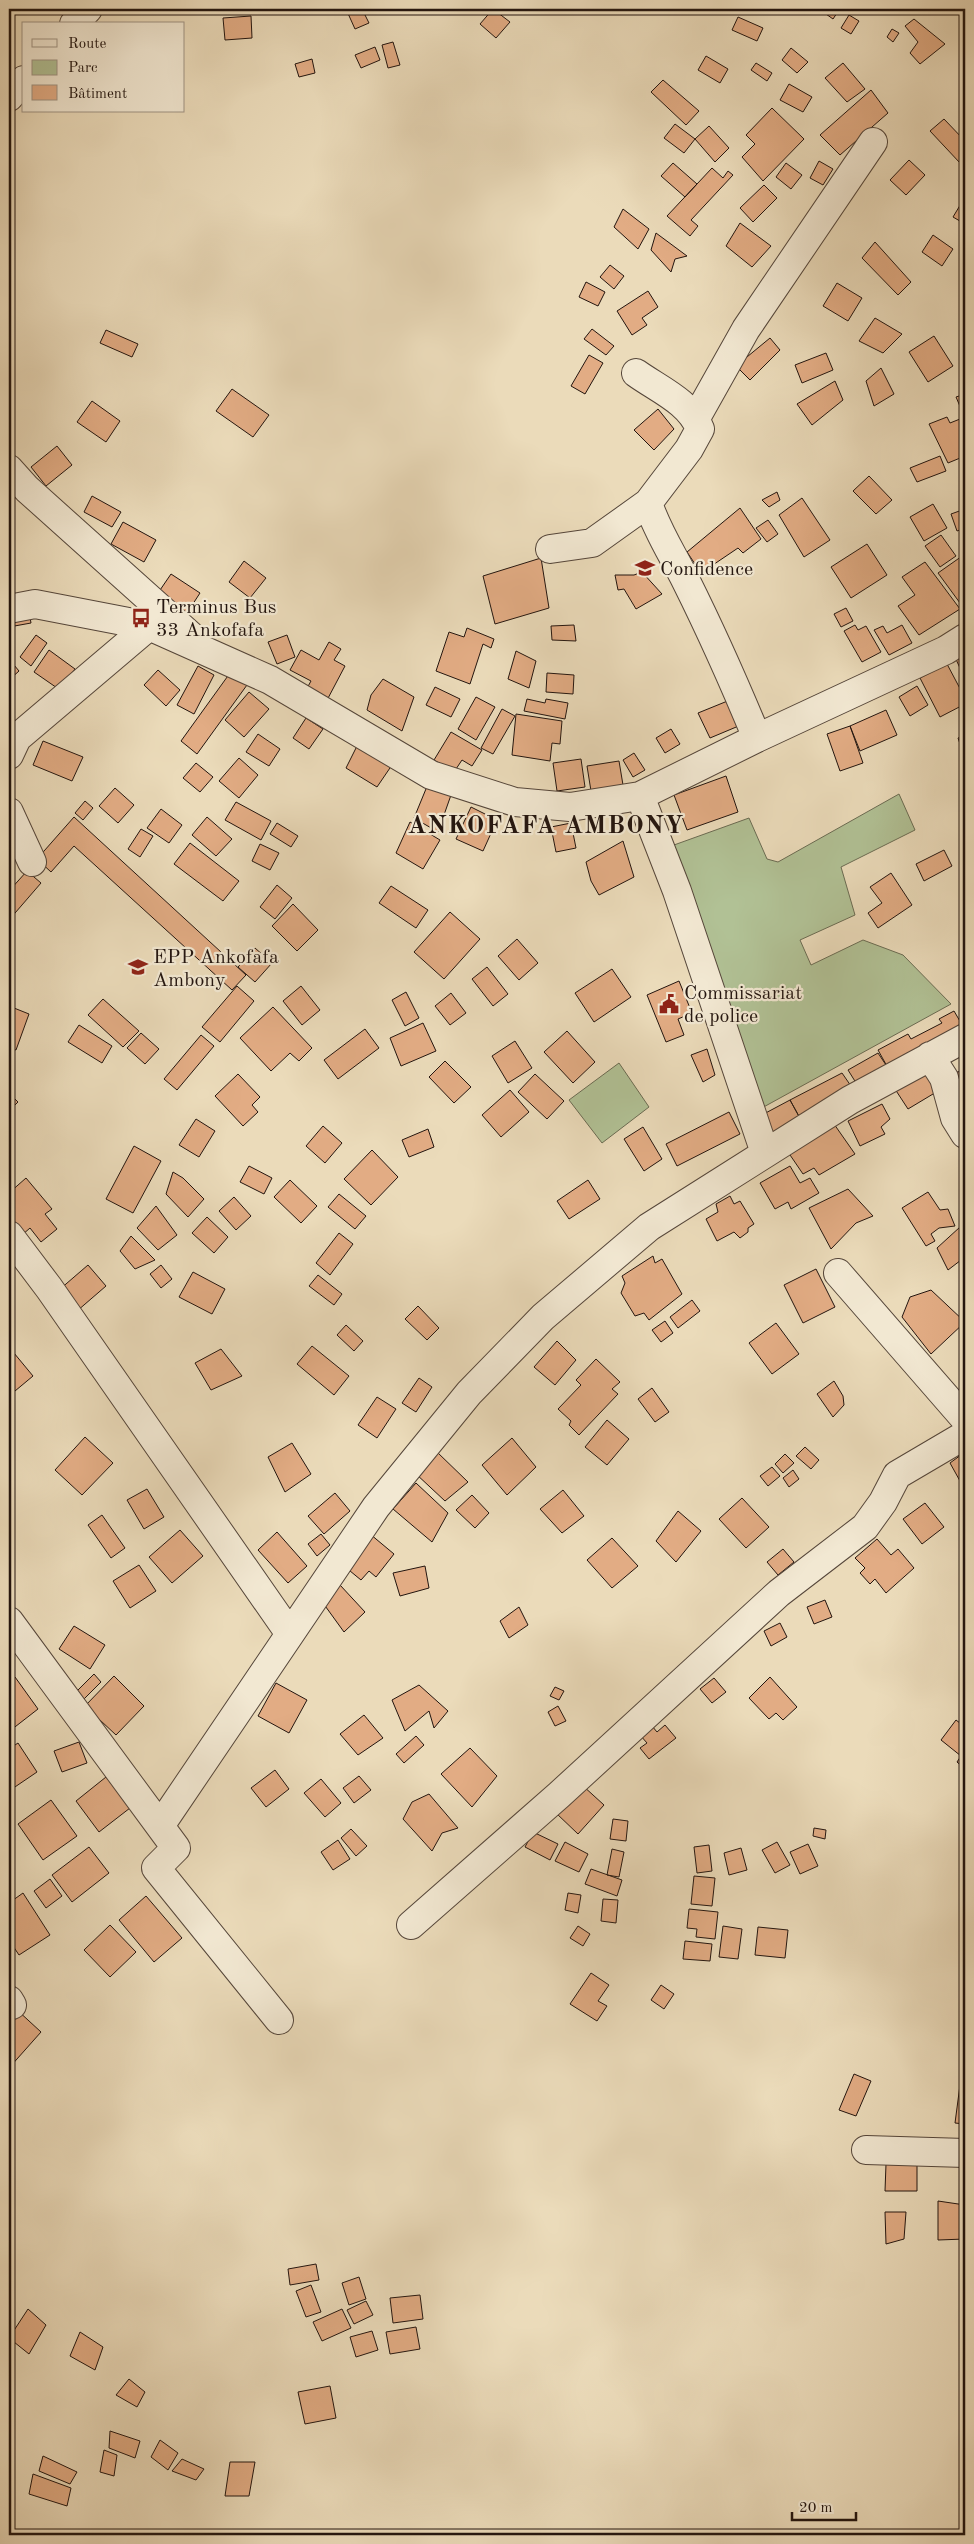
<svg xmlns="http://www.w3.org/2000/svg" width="974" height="2544" font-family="'Old Standard TT',serif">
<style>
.green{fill:#b1c195;stroke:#6a6b52}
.building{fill:#e2ac84;stroke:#23150f}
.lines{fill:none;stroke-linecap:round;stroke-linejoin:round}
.minor-casing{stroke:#55463a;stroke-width:30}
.minor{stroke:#f2e8d2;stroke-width:28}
.labels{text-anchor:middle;stroke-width:4.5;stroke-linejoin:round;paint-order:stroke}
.poi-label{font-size:20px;fill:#23150f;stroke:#f2e8d2;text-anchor:start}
.district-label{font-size:25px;font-weight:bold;letter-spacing:1px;fill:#23150f;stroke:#f2e8d2}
</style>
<rect width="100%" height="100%" fill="#ebdbba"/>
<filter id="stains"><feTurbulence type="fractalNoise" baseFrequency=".004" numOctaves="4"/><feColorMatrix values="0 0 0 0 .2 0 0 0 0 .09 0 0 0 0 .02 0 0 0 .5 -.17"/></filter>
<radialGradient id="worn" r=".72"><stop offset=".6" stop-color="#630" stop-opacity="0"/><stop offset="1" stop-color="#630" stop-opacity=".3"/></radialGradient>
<path class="green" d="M899,794L915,830L841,867L855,915L800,940L811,965L863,940L903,955L951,1004L760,1109L674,845L749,818L767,859L778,862Z
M619,1063L649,1107L602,1143L569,1100Z"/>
<path class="building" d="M346,9H362L369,23L355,29Z
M493,9L510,22L496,38L480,24Z
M819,9H838L839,10L833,19Z
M849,15L859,21L851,34L841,28Z
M251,16L252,38L225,40L223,18Z
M738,17L763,28L757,41L732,30Z
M914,19L945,44L920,64L910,53L918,42L905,26Z
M892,29L899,33L893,42L887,37Z
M393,42L400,65L388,68L382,45Z
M375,47L380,60L361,68L355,55Z
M791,48L808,62L797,73L782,60Z
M706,56L728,69L720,83L698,70Z
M312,59L315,73L299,77L295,64Z
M756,63L772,73L767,81L751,70Z
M843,63L865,89L847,102L825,78Z
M663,80L699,111L686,125L651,92Z
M789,84L812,97L803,112L780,100Z
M871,90L888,113L840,155L820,135Z
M772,108L804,139L763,181L742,157L755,144L746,135Z
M944,119L965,141V158L960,163L930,131Z
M675,124L695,139L684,153L664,138Z
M709,126L729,148L715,162L695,139Z
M909,160L925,175L906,195L890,180Z
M819,161L833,169L823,185L810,178Z
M673,163L697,184L685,197L661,176Z
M786,163L802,175L791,189L776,177Z
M712,168L723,178L728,171L733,175L691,220L698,226L690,236L667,216Z
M764,185L777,198L753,222L740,208Z
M962,202L965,203V224L953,217Z
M623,209L649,229L638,249L614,227Z
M740,223L771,246L752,267L726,246Z
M656,233L687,256L675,259L671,272L651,250Z
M933,235L953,249L942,266L922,252Z
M875,242L911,282L898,295L862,258Z
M610,265L624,276L614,289L600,277Z
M586,282L605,292L598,306L579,297Z
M837,283L862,298L848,321L823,306Z
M648,291L658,307L642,318L647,325L632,335L617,311Z
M875,318L902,334L883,353L859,341Z
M592,329L614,346L606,355L584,339Z
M106,330L138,344L132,357L100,343Z
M934,336L953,366L928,382L909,352Z
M770,338L780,350L750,380L736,366Z
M826,353L833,370L802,383L795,365Z
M589,355L603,363L585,394L571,386Z
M881,368L894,394L874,406L866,381Z
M835,381L843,400L812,425L797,404Z
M232,389L269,415L253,437L216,411Z
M965,394V409L962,411L956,397Z
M92,401L120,421L106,442L77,422Z
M658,409L674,429L654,450L634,430Z
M947,417L950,423L965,417V456L948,463L929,424Z
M57,446L72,465L46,486L31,467Z
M940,456L946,471L917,482L910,468Z
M869,476L892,500L876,514L853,491Z
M777,492L780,500L769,507L762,500Z
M92,496L121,512L112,527L84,512Z
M802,498L830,540L804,557L779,515Z
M933,504L947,528L924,541L910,517Z
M740,508L761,539L743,553L738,548L701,573L687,552Z
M965,509V528L957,531L951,514Z
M768,520L778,534L767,542L756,528Z
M123,522L156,540L144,562L111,544Z
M941,535L956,556L940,567L925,546Z
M867,544L887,575L851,598L831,567Z
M965,554V599L960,603L938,573Z
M541,558L549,608L495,624L483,576Z
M244,561L266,578L250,598L229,582Z
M925,562L960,609L919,635L898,606L915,595L902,577Z
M642,572L662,594L636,609L624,589L618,590L615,575H634Z
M171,574L200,593L187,613L158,593Z
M846,608L853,621L841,627L834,614Z
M29,612L31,623L9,627V616Z
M574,625L576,641L552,640L551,626Z
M855,625L858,630L866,626L881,652L862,662L844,631Z
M902,625L912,643L889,655L874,630L883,626L887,633Z
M467,628L494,639L491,648L483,644L470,684L436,671L449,632L464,637Z
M36,635L47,643L31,666L20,657Z
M287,635L295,657L277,664L268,642Z
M329,642L341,649L334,660L345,666L326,702L306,690L311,681L290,670L301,650L319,660Z
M965,649V679L954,655Z
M49,650L75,669L60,690L34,672Z
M516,651L536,661L529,688L508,679Z
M9,659L19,671L9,680Z
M947,664L965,698V704L940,717L920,678Z
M198,666L214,675L194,714L177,705Z
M158,670L180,690L166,706L144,685Z
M230,673L247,685L197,754L181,741Z
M547,673L574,675L573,694L546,692Z
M383,679L414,697L402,731L367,710L371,695Z
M917,686L928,705L910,716L899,697Z
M435,687L460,699L451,717L426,705Z
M249,692L269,709L244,737L225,720Z
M476,697L495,707L476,740L458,729Z
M527,699L545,703L546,699L568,703L565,719L524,711Z
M730,700L741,725L710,738L698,713Z
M502,709L515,716L493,754L481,748Z
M886,710L897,735L860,751L850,726Z
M516,714L562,721L560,744L552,743L550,761L512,755Z
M306,718L323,729L309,749L293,738Z
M850,726L863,763L840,771L827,734Z
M671,729L680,744L665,753L656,738Z
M451,732L482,750L472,766L462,760L454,772L434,760Z
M258,734L280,749L269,766L246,752Z
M965,735V756H964L958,738Z
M43,741L83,757L72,781L33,765Z
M358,744L392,765L377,787L346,768Z
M634,753L645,770L633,777L623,760Z
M239,758L258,775L239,798L219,781Z
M581,759L585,787L557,791L553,763Z
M619,761L623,785L591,791L587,766Z
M196,763L213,777L200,792L183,778Z
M726,776L738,812L687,830L674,795Z
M428,784L451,795L438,832L414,818Z
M115,788L134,805L118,823L99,806Z
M85,801L93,808L83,820L75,813Z
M236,802L271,821L261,840L225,820Z
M471,807L497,820L483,851L456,839Z
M161,809L182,825L169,843L147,828Z
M74,817L246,975L232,990L74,846L51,872L37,859Z
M207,817L232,839L216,856L192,835Z
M410,822L440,840L423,869L396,853Z
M277,823L298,836L291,847L270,834Z
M571,823L576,848L556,852L551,827Z
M141,829L153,836L140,857L128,849Z
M623,841L634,877L599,895L591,881L586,862Z
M190,843L239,881L223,901L174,864Z
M260,844L279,853L270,870L252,861Z
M944,850L952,866L924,881L916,864Z
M27,871L41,883L9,920V891Z
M891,873L912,905L878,928L868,913L882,903L870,887Z
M277,885L292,898L275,919L260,907Z
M391,886L428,910L416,928L379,903Z
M293,904L318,930L297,951L272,926Z
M450,912L480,939L444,979L414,952Z
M517,939L538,963L519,980L498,956Z
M255,948L272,963L255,982L238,967Z
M487,967L508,994L493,1006L472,979Z
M612,969L631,997L594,1022L575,993Z
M679,981L692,1013L678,1019L684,1035L666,1042L647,995Z
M237,986L254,1001L220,1042L202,1027Z
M301,986L320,1010L302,1025L283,1001Z
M406,992L419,1018L405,1026L392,1000Z
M451,993L466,1013L450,1025L435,1006Z
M103,999L139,1031L123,1047L88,1015Z
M9,1006L29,1014L16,1050L9,1048Z
M273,1007L312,1048L299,1061L290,1053L271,1071L240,1038Z
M954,1011L964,1028L888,1068L878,1050L908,1034L911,1039L942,1023L939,1019Z
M423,1023L436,1051L401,1066L390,1038Z
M79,1025L112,1046L102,1063L68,1042Z
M365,1029L379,1048L338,1079L324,1060Z
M567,1031L595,1062L573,1083L544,1052Z
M141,1033L159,1049L145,1064L127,1048Z
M201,1035L214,1046L177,1090L164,1079Z
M515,1041L532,1068L508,1083L492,1056Z
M707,1049L715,1075L703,1082L691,1055Z
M878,1053L888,1068L858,1086L848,1070Z
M445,1061L471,1087L454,1103L429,1077Z
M927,1064L943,1088L908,1109L893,1086Z
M964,1071L965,1099L952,1100L950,1073Z
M842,1073L851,1086L821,1102L825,1108L801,1120L790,1100Z
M238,1074L260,1097L252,1105L258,1112L243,1126L215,1096Z
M535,1074L564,1101L547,1119L518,1092Z
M510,1090L529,1112L501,1137L482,1115Z
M9,1093L18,1102L9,1111Z
M790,1100L801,1120L771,1135L760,1116Z
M882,1104L890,1119L881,1127L885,1134L860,1146L848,1121Z
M729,1112L740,1134L677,1166L666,1144Z
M196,1119L215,1131L199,1157L179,1145Z
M834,1124L855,1154L819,1175L814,1168L803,1174L788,1152Z
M323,1126L342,1143L325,1163L306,1146Z
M643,1127L662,1159L644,1171L624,1139Z
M428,1129L434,1147L409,1157L402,1140Z
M134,1146L161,1161L133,1213L106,1199Z
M372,1150L398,1177L371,1205L344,1179Z
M249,1166L272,1178L264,1194L240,1182Z
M790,1166L800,1183L810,1178L819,1193L791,1209L788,1202L775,1209L760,1183Z
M173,1172L183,1178L204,1199L188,1217L166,1194Z
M26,1178L52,1209L45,1214L57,1229L41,1242L30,1228L22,1235L9,1219V1193Z
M290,1180L317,1206L301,1223L274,1197Z
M588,1180L600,1199L569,1219L557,1201Z
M848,1189L873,1216L856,1223L831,1249L809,1208Z
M928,1192L940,1210L948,1209L955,1226L939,1228L931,1234L935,1241L926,1246L902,1208Z
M339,1194L366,1216L355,1229L328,1207Z
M730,1196L734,1204L740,1201L754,1224L748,1228V1232L740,1238L734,1232L717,1241L706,1219L718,1212L716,1204Z
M234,1197L251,1216L236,1230L219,1211Z
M156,1206L177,1235L158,1250L137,1228Z
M207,1217L228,1237L214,1253L192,1233Z
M960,1227L965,1235V1257L948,1270L937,1248Z
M339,1233L353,1244L330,1275L316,1263Z
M131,1236L155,1260L135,1269L120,1251Z
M653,1256L655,1263L662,1259L682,1294L649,1320L644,1313L635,1316L621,1293L625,1283L622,1276Z
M88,1265L106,1286L77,1311L59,1290Z
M161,1265L172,1279L161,1288L150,1274Z
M816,1269L835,1307L803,1323L784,1285Z
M193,1272L225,1289L212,1314L179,1297Z
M318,1275L342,1294L334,1305L309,1286Z
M931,1290L965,1322L931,1354L902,1317L910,1297Z
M692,1300L700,1311L678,1328L670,1317Z
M418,1306L439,1328L427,1340L405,1319Z
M665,1321L673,1333L661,1342L652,1330Z
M776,1323L799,1354L772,1374L749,1343Z
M346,1325L363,1341L354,1351L337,1335Z
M557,1341L576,1360L555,1385L534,1367Z
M312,1346L349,1376L334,1395L297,1364Z
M9,1347L33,1376L9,1396Z
M221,1349L242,1376L211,1390L195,1363Z
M596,1359L620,1382L612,1389L618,1394L579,1435L569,1425L571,1421L558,1409L581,1385L576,1380Z
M419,1378L432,1387L416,1412L402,1403Z
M834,1381L843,1396L844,1405L833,1417L817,1394Z
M652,1388L669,1412L655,1422L638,1399Z
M377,1397L396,1409L377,1438L358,1425Z
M607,1420L629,1439L607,1465L585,1447Z
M85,1437L113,1463L82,1495L55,1470Z
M512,1438L536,1467L507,1495L482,1465Z
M292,1443L311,1474L285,1492L268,1457Z
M805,1447L819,1460L811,1469L796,1456Z
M437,1452L468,1482L445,1501L415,1473Z
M965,1452V1490L950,1463Z
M785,1454L794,1463L783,1473L775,1464Z
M772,1467L780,1476L768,1486L760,1476Z
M793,1470L799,1479L789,1487L783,1478Z
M416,1483L448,1513L432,1542L393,1509Z
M147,1489L164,1517L144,1529L127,1500Z
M563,1490L584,1516L562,1533L540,1509Z
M335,1493L350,1511L324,1534L308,1516Z
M472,1495L489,1513L475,1528L456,1510Z
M742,1498L769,1527L746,1548L719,1519Z
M925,1503L944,1527L922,1544L903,1519Z
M678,1511L701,1531L676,1562L656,1541Z
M102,1515L125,1548L111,1558L88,1525Z
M180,1530L203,1556L172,1583L149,1557Z
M277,1532L307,1566L288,1583L258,1550Z
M321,1534L330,1545L317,1556L308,1544Z
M370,1534L394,1554L376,1577L369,1571L361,1580L344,1566Z
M612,1538L638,1566L612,1588L587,1560Z
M877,1539L891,1555L898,1549L914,1568L886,1593L875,1579L870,1584L860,1573L865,1568L855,1558Z
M783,1549L794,1562L778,1575L767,1562Z
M139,1565L156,1591L130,1608L113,1581Z
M425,1566L429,1588L400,1596L393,1573Z
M340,1585L365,1612L344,1632L323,1603Z
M825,1600L832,1617L814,1624L807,1607Z
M519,1607L528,1625L509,1638L500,1621Z
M780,1623L787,1637L771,1646L764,1631Z
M74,1626L105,1645L90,1669L59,1649Z
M94,1674L101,1682L82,1701L75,1693Z
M114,1676L144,1706L116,1735L85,1706Z
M15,1677L38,1709L11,1730L9,1726V1682Z
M770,1677L797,1707L783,1720L776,1713L769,1719L749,1698Z
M714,1678L726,1692L712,1703L700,1689Z
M276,1683L307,1700L289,1733L258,1716Z
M419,1685L448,1711L434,1728L429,1711L405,1731L392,1700Z
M555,1687L564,1691L559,1700L550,1696Z
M558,1706L566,1721L555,1726L548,1712Z
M364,1715L383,1738L358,1755L340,1734Z
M956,1720L965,1727V1769L957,1762L961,1756L941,1740Z
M665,1725L676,1738L649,1759L640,1748L647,1743L640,1735L652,1726L657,1732Z
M416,1736L424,1745L404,1763L396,1754Z
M79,1742L87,1763L62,1772L54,1751Z
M18,1743L37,1772L9,1791V1749Z
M470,1748L497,1776L472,1807L441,1774Z
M275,1770L289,1789L266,1807L251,1788Z
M359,1776L371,1790L354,1803L343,1788Z
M106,1777L130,1808L99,1832L76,1801Z
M321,1779L341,1803L325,1817L304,1793Z
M582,1785L604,1805L578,1834L556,1813Z
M429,1794L458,1828L442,1833L432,1851L403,1819L412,1802Z
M51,1800L77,1836L43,1860L18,1824Z
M613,1819L628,1821L626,1841L610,1839Z
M814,1828L826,1830L825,1839L813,1836Z
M351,1829L367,1846L356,1856L341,1838Z
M533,1832L558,1844L550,1860L525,1847Z
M338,1840L350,1859L333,1870L321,1852Z
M565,1842L588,1854L579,1872L555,1861Z
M777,1842L790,1865L775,1873L762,1850Z
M808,1844L818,1866L800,1874L790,1852Z
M709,1845L712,1871L697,1873L694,1847Z
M89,1847L109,1873L72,1902L52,1875Z
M741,1848L747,1870L729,1875L724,1853Z
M612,1849L624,1852L619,1877L607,1875Z
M591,1869L622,1880L617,1896L585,1884Z
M694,1876L715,1878L712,1906L691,1904Z
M50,1879L62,1896L46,1908L34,1891Z
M23,1893L50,1935L19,1955L9,1940V1903Z
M568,1893L581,1895L578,1913L565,1910Z
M146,1896L182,1938L154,1962L119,1920Z
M603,1899L618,1900L616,1923L601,1921Z
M689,1909L718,1912L715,1939L696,1937L697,1929L687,1928Z
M110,1925L136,1952L110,1977L84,1950Z
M578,1926L590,1934L583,1946L570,1938Z
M723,1926L742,1929L738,1959L719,1957Z
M758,1927L788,1930L785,1958L755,1955Z
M685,1941L712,1944L710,1961L683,1959Z
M591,1973L609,1985L598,2001L607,2006L597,2021L570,2004Z
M661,1985L674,1994L664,2009L651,2000Z
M16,2009L41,2032L9,2068V2017Z
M854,2074L871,2081L856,2116L839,2110Z
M960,2085L965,2086V2124L955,2123Z
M886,2164H917V2191H885Z
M938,2201L965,2205V2239L938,2240Z
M885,2212H906L904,2239L886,2244Z
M316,2264L319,2280L290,2285L288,2269Z
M359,2277L366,2299L349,2305L342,2283Z
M311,2285L321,2312L306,2317L296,2291Z
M420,2295L423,2319L393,2323L390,2298Z
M366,2301L373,2315L354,2324L347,2310Z
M28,2309L46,2325L29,2354L9,2338Z
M342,2309L351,2328L322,2341L313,2322Z
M416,2327L420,2349L390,2354L386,2332Z
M372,2331L378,2350L356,2357L350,2337Z
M80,2332L103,2347L95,2370L70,2356Z
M129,2379L145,2392L137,2407L116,2395Z
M330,2386L336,2418L305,2424L298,2392Z
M110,2431L140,2441L135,2458L109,2448Z
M160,2440L178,2453L168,2470L151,2457Z
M104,2450L117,2455L114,2476L100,2472Z
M43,2456L77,2472L70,2484L39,2471Z
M182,2459L204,2469L196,2480L172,2471Z
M230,2462H255L249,2496H225Z
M33,2474L71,2488L67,2506L29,2494Z"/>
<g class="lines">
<defs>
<path id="minor" d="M74,24L88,9
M9,97L24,80
M636,373C658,389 690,402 700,429L689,449L648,503C657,531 673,555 686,581C712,633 735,685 757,738
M696,418L746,329L873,142
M9,469L27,489L192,637
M550,549L592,543L648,503
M9,609L35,604L149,626L270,680L431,775L515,802L570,807L640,796L757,738L946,650L965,638
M9,755L17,738L149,626
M640,796L677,891L765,1153
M9,812L32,862
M930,1056L944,1078L955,1118L965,1134
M9,1235L49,1288L290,1634
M838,1273L965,1419
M9,1621L176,1848L156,1868L279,2020
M160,1826L376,1507L469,1393L543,1317L649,1227L850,1100L965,1038
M411,1925L559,1795L779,1593L865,1527L883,1502L897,1475L965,1435
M9,2000L12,2005
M866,2150L965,2153"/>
</defs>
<use href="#minor" class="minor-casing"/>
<use href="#minor" class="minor"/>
</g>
<defs>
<symbol id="school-bare" viewBox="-9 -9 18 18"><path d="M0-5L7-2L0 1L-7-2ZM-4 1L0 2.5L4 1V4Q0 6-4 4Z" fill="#8f2418" stroke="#f2e8d2" stroke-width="2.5" paint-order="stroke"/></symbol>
<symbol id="bus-bare" viewBox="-9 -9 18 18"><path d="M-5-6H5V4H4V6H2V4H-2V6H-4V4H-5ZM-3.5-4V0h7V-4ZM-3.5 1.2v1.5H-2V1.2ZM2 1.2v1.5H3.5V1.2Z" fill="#8f2418" stroke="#f2e8d2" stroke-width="2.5" paint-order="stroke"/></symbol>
<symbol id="civic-bare" viewBox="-9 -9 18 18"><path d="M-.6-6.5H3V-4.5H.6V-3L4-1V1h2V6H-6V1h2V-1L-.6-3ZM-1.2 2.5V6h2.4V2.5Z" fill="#8f2418" stroke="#f2e8d2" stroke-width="2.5" paint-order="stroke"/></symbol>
</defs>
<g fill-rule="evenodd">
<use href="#school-bare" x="631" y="554" width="28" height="28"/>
<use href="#bus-bare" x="127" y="604" width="28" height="28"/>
<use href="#school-bare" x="124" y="953" width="28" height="28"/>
<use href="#civic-bare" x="655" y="990" width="28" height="28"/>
</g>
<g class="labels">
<g class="poi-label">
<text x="660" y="575">Confidence</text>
<text x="156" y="613">Terminus Bus<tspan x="156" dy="23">33 Ankofafa</tspan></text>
<text x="153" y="963">EPP Ankofafa<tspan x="153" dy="23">Ambony</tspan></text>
<text x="684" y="999">Commissariat<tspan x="684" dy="23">de police</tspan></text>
</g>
<g class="district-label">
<text x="546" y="833">ANKOFAFA AMBONY</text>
</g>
</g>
<rect width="974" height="2544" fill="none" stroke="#ebdbba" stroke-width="30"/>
<rect x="10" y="10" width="954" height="2524" fill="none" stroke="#23150f" stroke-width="2.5"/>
<rect x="15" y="15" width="944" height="2514" fill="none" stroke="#23150f"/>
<rect x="22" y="22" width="162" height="90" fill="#f2e8d2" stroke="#9f9484"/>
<rect x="32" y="39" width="25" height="8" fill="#f2e8d2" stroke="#9f9484"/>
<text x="68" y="48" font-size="15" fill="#23150f">Route</text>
<rect x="32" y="60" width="25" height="15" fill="#b1c195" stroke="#9f9484"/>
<text x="68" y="72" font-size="15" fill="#23150f">Parc</text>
<rect x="32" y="85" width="25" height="15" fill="#e2ac84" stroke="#9f9484"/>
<text x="68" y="98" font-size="15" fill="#23150f">Bâtiment</text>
<path d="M792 2512v8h64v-8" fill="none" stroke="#23150f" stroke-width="2.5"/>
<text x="799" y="2512" font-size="15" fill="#23150f" stroke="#f2e8d2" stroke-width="4" paint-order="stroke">20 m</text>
<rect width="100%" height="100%" filter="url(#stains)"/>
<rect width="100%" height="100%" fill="url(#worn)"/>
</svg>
